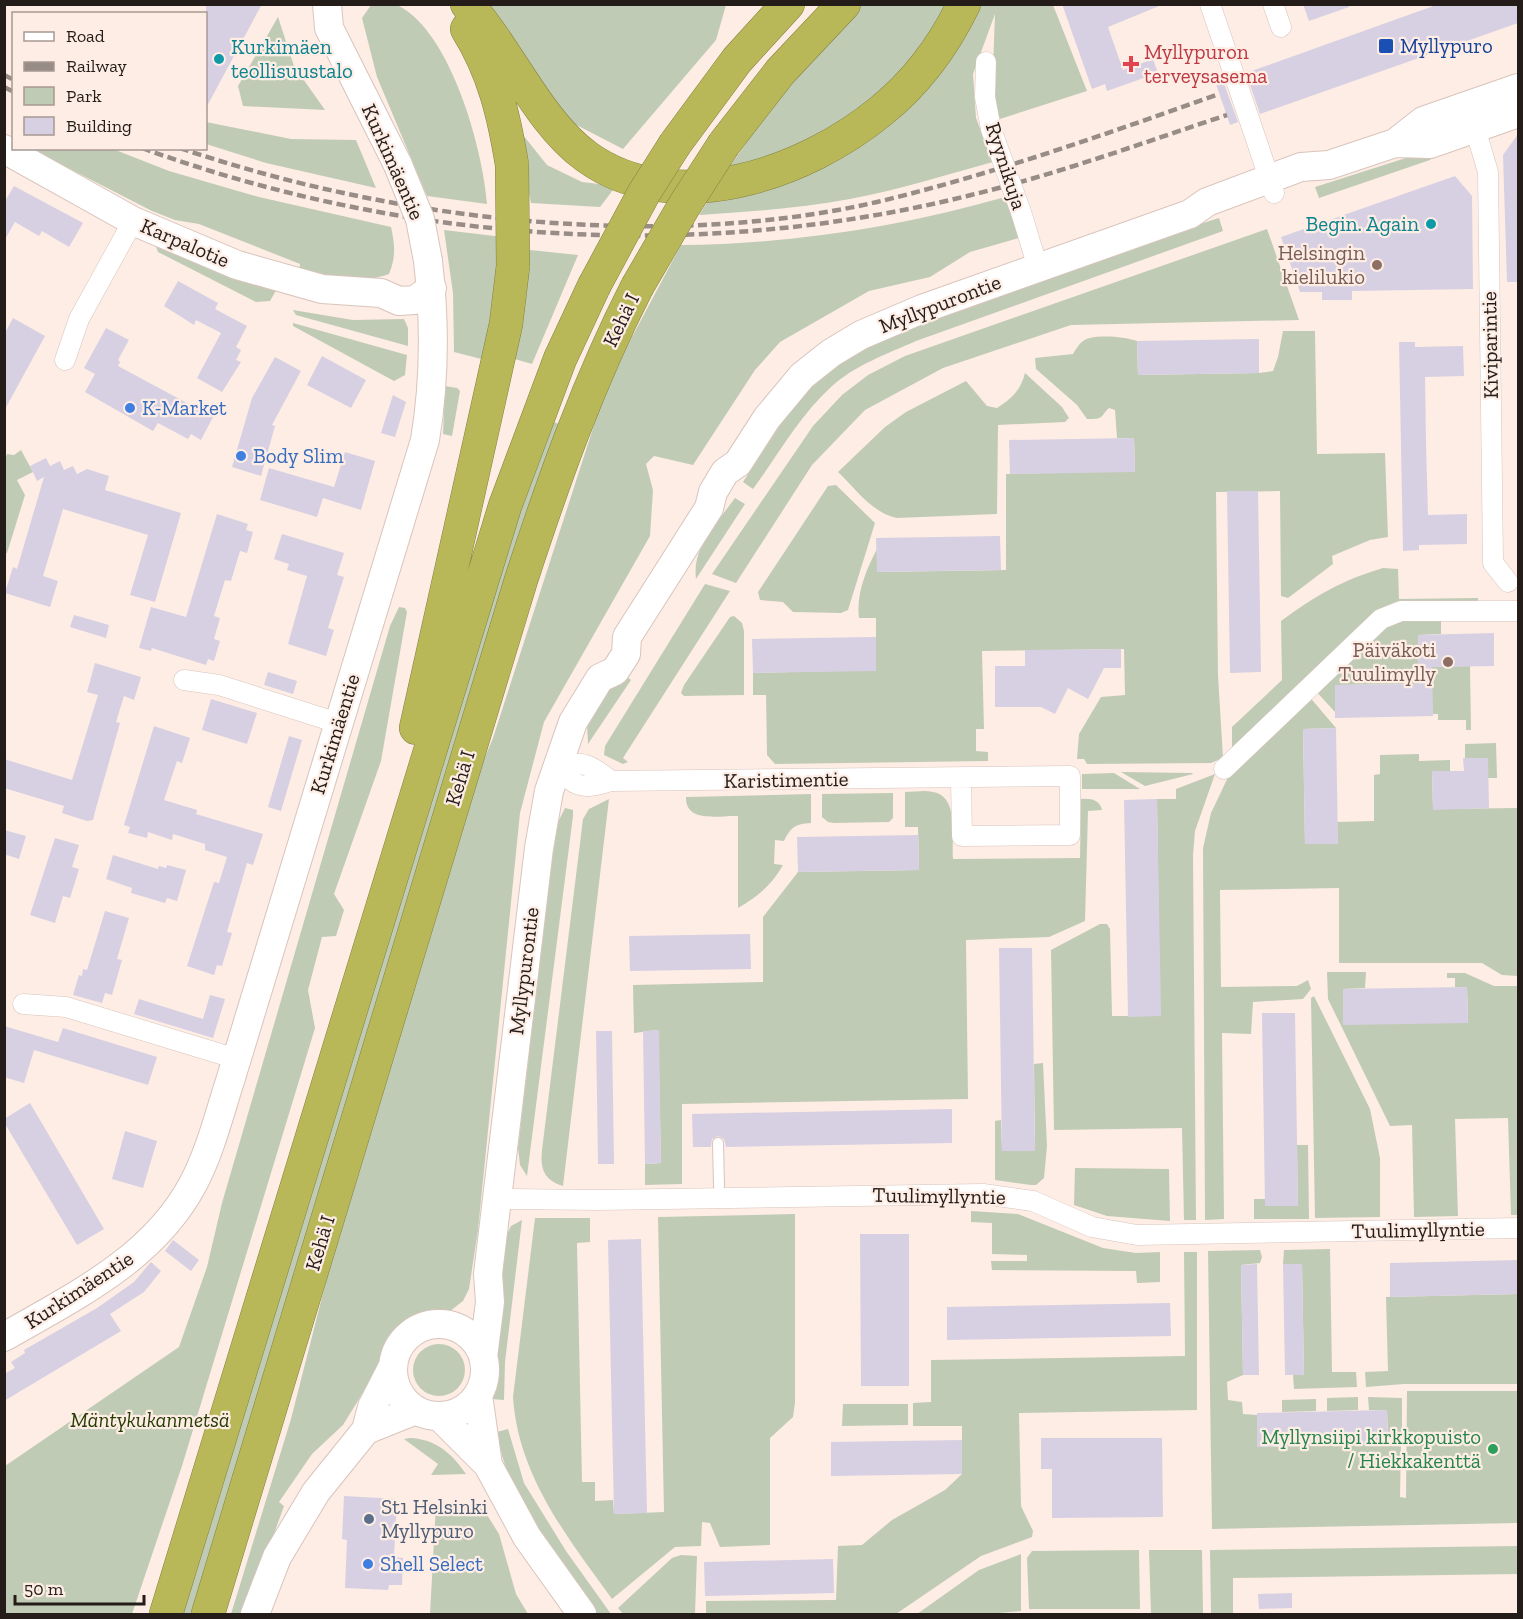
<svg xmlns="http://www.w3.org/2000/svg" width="1523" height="1619" font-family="'Zilla Slab',serif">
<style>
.green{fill:#c0cbb5}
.building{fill:#d7d0e2}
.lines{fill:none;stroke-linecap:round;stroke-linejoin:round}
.lane-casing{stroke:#d8c4bb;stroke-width:12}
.street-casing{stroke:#d8c4bb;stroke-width:21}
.secondary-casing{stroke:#d8c4bb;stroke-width:30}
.highway-casing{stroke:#848142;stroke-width:34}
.lane{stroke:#fff;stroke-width:10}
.street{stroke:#fff;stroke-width:20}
.secondary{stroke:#fff;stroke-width:28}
.highway{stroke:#b8b859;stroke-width:33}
.rail{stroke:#988c86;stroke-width:4.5;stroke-dasharray:9 4.5;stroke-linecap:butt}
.street-bridge-casing{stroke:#d8c4bb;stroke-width:21;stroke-linecap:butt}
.secondary-bridge-casing{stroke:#d8c4bb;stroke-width:30;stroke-linecap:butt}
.highway-bridge-casing{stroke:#848142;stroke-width:34;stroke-linecap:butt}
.street-bridge{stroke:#fff;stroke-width:20}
.secondary-bridge{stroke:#fff;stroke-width:28}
.highway-bridge{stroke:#b8b859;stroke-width:33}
.transit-dot{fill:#1a4fb4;stroke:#feede5;stroke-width:2}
.culture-dot{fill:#0f9aa8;stroke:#feede5;stroke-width:2}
.health-dot{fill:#e0444e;stroke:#feede5;stroke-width:2}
.education-dot{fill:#8d6e63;stroke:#feede5;stroke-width:2}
.shop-dot{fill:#3f7fe0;stroke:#feede5;stroke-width:2}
.leisure-dot{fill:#2e9e5b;stroke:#feede5;stroke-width:2}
.service-dot{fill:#5c6f8a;stroke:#feede5;stroke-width:2}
.labels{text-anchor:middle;stroke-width:4.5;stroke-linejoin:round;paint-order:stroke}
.transit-label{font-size:21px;fill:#164399;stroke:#feede5;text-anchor:start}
.culture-label{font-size:21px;fill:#0d838f;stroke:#feede5;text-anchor:start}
.health-label{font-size:21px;fill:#be3a42;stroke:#feede5;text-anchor:start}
.street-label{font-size:21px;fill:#231c18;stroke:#feede5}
.education-label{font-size:21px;fill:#785e54;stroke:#feede5;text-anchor:end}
.shop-label{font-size:21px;fill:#366cbe;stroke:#feede5;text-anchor:start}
.park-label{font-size:21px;font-style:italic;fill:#273d05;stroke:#feede5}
.leisure-label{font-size:21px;fill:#27864d;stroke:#feede5;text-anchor:end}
.service-label{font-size:21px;fill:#4e5e75;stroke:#feede5;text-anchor:start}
</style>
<rect width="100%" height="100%" fill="#feede5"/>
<path class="green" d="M371,5C379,5 391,2 399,6C451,33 483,149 487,204L427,196L377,77L362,18Z
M480,5H726L716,40L623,149L559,116Z
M862,5H953L930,44L835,134L725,174C765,113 811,57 862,5Z
M975,5H1053L1087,91L1000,119L992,96L995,14L973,74L976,118L993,162C945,175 899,190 850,199C800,208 750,212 699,215L712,195L805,172Z
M278,17L294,66L325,110L243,106L238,86Z
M206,122L291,139L356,140L376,188L266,163L206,144Z
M515,125L547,165L582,182L616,186L600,207L531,203Z
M31,149H113L169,171L259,197L391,227C395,245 396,257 389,274C361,285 328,277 299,273L300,264L199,224L175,220L152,211Z
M1434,149L1435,156L1430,160L1319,198L1315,187Z
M1005,197L1019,238L970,252L930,277L869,291L780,342L755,370L693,465L654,456L646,464L653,490L650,536L544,722L520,813L478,1230L469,1289L463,1301L445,1315L416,1321L399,1334L343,1425L312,1454L279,1502L284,1506L245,1614H231L291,1419L333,1254L460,817L493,738L608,382L681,245C790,244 901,227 1005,197Z
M1219,218L1223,231L916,341C887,354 855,365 831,387C800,415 778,455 753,489L743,482C765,449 788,407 819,380C873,335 943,316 1008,292C1078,266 1148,240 1219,218Z
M1267,229L1299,320L1071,325L943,368L865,410L812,465L736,583L712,574L813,426L842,395L868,375L905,356Z
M444,230L503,237L485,360L454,352L453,293Z
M155,244L278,287L270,301L256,302L158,252Z
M530,250L578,255L532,364L508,357Z
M293,310L353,320L404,319L408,328V346L296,315Z
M293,323L407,355L405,375L394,381L293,326Z
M1283,331H1315L1317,454L1385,453L1388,537L1370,540L1332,556L1333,564L1288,598L1281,596L1280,491L1216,492L1218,675L1223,758L1211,763L1087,764L1084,759H1077L1079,734L1101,697L1125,695L1124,649L982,651L984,729H976V751L988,752V761L775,764L767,755L766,695H753V673L876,670V618H859C856,594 866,570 877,549V572L1006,570V474L1135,471L1134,438H1117L1115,410L1109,408C1099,418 1104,419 1087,419L1077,405L1036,369L1035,358L1073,354C1077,347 1082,339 1090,338C1103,335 1125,337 1137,341L1138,375L1259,373L1273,371L1278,357Z
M1025,373L1062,407L1069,418L1065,422L998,425L997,514L897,518C872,513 856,489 838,472L885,427L906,412L966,381L987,406L997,408C1012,398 1021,390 1025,373Z
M445,386L457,388L460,391L452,436L443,434Z
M551,421L559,424L193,1614H178L451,713Z
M21,450L33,472L17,480L25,495L7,553L5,554V459L7,454L14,455Z
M836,485L875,523L848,610L841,613L793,612L783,602L760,600L758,592L828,486Z
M735,498L745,504L696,579C692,547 717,523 735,498Z
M1383,568L1398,569L1399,599L1478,598V605L1409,604L1232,752V727L1282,680L1281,621C1317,595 1340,581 1383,568Z
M705,584L730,591L623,758L628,762L623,764L604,755L605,746Z
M399,607L405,608L407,612L381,761L334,894L344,910L336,936L322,937L308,990L315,1028L182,1466L132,1614H5V1466L179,1347L207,1267L222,1203L390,626Z
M1441,615V634L1418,635L1419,684L1335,685V712L1314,689L1385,623Z
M734,616L742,623L744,631V695L684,696L681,693L684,685L730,617Z
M1470,666L1471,730H1466V720H1438V714H1433L1426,667Z
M620,672L631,680L588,744L587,724Z
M1308,695L1336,728L1303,729L1305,844H1338L1337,822L1374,821V775L1380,774V755L1419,754V761L1450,760V771L1432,772L1433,809L1518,808V976L1502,975L1482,963H1339V888L1220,890L1221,987L1297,986L1308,980L1311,989L1303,999L1253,1002L1251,1034L1222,1033L1224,1219L1205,1220L1203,848L1211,813L1231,771Z
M1496,743L1497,778H1488V758H1465V744Z
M1121,772L1192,773L1193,774L1145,786Z
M1114,773L1140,789H1082V774Z
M1215,774L1195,831L1193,855L1196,1220H1184L1182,1128L1054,1130L1051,950L1100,924H1107L1110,929L1112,1016H1160L1157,799H1176V789Z
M905,792C914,792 924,790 933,792C960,796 951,840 953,859L1080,858L1081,799C1091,798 1100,800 1102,810L1088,811L1085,921L1049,937L966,940L968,1099L682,1104V1184L645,1185V1164L661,1163L658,1030L634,1033L633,985L763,982V917L798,872L919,870L918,827H905Z
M893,793V818L889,822L834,823L828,822L822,817V794Z
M811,794V823C795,824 791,827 784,841L775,840L774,864L783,865C772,885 757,897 738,908V816C721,815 685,824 686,797Z
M609,799L563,1186C544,1180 540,1169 542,1150L583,819L589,809Z
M565,808L573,810V816L527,1176L520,1165L518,1148L552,860L558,822Z
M1327,972H1366L1365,988L1343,989V1024L1468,1022L1467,987H1455V978H1447V973H1465L1494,986H1518V1215H1511L1508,1118L1455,1119L1458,1216L1414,1217L1412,1125L1390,1126L1328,999Z
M1314,996L1370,1109L1380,1158V1217L1315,1218L1311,998Z
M1043,1063L1047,1146L1044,1178L1036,1185H1031L995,1180V1121L1001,1120L1002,1151H1035L1034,1064Z
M1297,1145H1308L1309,1219H1254V1199H1265L1266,1206H1298Z
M1075,1168L1169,1169L1170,1221L1107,1216L1074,1205Z
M971,1211L1018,1214L1103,1248L1136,1253L1160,1252V1282L1137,1283L1136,1271L992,1270L991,1261H1027V1255L992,1254V1223L971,1222Z
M795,1214V1403L793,1417L770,1438V1545L720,1547L710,1523L702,1522L701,1546L675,1547L612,1599C568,1538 518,1476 513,1397L535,1218H590V1242L577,1243L582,1482H595V1501L613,1500L614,1514L664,1512L658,1217Z
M522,1220L505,1362L504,1400L492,1399V1371L506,1236L511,1226Z
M1330,1249L1332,1372H1356L1357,1387L1294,1389L1293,1375L1304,1374L1302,1264H1283L1284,1250Z
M1260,1250L1262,1257L1260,1263L1241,1265L1243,1375L1227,1382L1228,1400L1242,1402L1243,1414L1257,1415V1447L1401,1444L1400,1497L1406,1498L1407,1391H1518V1523L1212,1529L1208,1251Z
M1184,1252H1197V1410L1019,1413L1021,1506L1033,1531L1032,1537L981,1556L896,1614H706V1601L836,1600L838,1546L862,1545L892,1520L945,1490L962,1474V1426H913V1403L931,1402V1360L1185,1356Z
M1518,1294V1384H1404L1366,1387L1365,1372L1388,1371L1386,1297Z
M413 1370a26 26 0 1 1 52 0a26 26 0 1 1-52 0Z
M1358,1397V1410L1327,1411V1398Z
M1368,1397L1402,1398V1436H1388L1387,1410H1369Z
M1316,1399V1411L1282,1412V1400Z
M843,1404H908V1425L842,1426Z
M508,1429L524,1483L566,1551L611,1614H594C555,1559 508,1502 497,1432Z
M410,1438C435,1439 452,1453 466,1474L431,1475L438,1464L404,1439Z
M436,1504L475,1506L484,1510L499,1534L516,1594L528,1614H430Z
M1518,1546V1574L1233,1578V1614H1211L1210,1550Z
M1139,1550L1140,1609H1029L1027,1558L1032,1551Z
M1149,1550H1202L1203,1614H1151Z
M1021,1554V1611L988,1614H917L979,1570Z
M681,1555L697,1556L695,1614H623L618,1608L672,1558Z"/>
<path class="building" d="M206,4H262L206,108Z
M1062,4H1164L1108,27L1123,70L1153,59L1158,73L1107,91L1105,84L1092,89Z
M1303,4H1349V7L1309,21Z
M1439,4H1518V23L1260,114L1246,73Z
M1223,81L1238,122L1230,125L1216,84Z
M1518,134V282H1507L1503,155Z
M1455,176L1472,196L1473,289L1352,291V300H1322V292H1300L1281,237Z
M14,186L83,223L69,247L42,231L39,236L15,222L4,241V203Z
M178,281L218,303L215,309L247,326L236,347L241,350L236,360L241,362L222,392L197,378L221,333L196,320L194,325L164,306Z
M13,318L45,336L4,411V335Z
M106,328L129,340L118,360L120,362L118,366L213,417L201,440L191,434L188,439L158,423L153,431L85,392L95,374L84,368Z
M1259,339V373L1138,375L1137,341Z
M1399,342H1415V347L1463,346L1464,376L1425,377L1426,444L1428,515L1467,514V544L1419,545V550L1403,551Z
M322,356L366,380L351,408L307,385Z
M275,357L301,371L272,425L275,426L261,476L232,467L252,398Z
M393,395L406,402L395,437L381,433Z
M1134,438L1135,472L1010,474L1009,440Z
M345,452L375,461L361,510L323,498L317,517L260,500L269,468L334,487Z
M46,458L50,466L60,461L64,470L73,466L77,474L87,469L109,476L105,490L181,513L155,602L130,595L148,535L63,509L43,576L58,581L50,607L5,593L13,567L17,569L44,477L37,481L30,466Z
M1227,491H1258L1261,672L1230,673Z
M217,514L248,524L246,530L253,532L247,553L240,551L231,581L225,580L214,616L220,618L214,639L220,641L214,661L208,659L206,665L152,648L151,651L139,648L151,607L186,617Z
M282,534L344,553L337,575L344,577L328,628L334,630L326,656L288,644L307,576L287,570L289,564L274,559Z
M1000,536L1001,570L877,572L876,538Z
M74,615L109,625L106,638L70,627Z
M1494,633V666L1432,667L1433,716L1335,718V685L1419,684L1418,635Z
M876,637V671L753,673L752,639Z
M1121,649V668H1104L1088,699L1068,688L1055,714L1041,707H995V666H1025V650Z
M95,663L141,677L134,700L124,696L116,722L120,723L96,808L93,820L87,821L62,813L64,806L4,788V759L72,780L98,695L87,692Z
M268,672L297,681L293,694L264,685Z
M211,699L257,713L247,744L202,730Z
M154,726L190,738L182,763L177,761L164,800L197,810L196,814L263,834L253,865L247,863L227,932L232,933L222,966L217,965L214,975L187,966L214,882L219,883L227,857L205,850V844L173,834L172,840L148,832L147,838L128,833L130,827L124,825Z
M1336,728L1338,844H1305L1303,729Z
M289,736L302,740L281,811L268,807Z
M1463,758H1488L1489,808L1433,810L1432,771H1464Z
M1157,799L1161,1016L1128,1017L1124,800Z
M4,830L26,836L19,859L4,854Z
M918,835L919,870L798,872L797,837Z
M55,838L79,845L72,867L79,869L70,898L63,896L55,923L30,915Z
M113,855L158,869L159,866L166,868L167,865L186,870L177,901L167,898L165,903L131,893L132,888L106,879Z
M105,911L129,918L117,959L122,960L112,995L105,993L102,1003L73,995L79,975L82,976L83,969L87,970Z
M750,934L751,969L630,971L629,936Z
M999,948H1032L1035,1151H1002Z
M1467,987L1468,1023L1343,1025V989Z
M210,995L225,999L213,1038L134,1014L139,999L203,1019Z
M1262,1013H1295L1298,1206H1265Z
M4,1026L58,1042L63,1028L157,1057L148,1085L34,1050L24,1083L4,1077Z
M659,1030L661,1163L645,1164L643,1031Z
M596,1031H612L614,1164H598Z
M30,1103L104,1229L77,1245L4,1122V1119Z
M952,1109V1143L726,1147L724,1139L718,1136L712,1139L711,1147H693L692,1114Z
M125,1131L157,1141L143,1188L112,1179Z
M860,1234H909V1386H861Z
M641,1239L647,1513L614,1514L608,1240Z
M173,1240L199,1260L191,1271L165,1251Z
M1518,1260V1294L1390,1297V1263Z
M151,1262L161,1271L144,1292L110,1314L121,1331L4,1401V1374L15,1368L11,1362L25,1353L24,1350L97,1308L134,1282Z
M1257,1264L1259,1375H1243L1241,1265Z
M1283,1264H1302L1304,1375H1285Z
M1170,1303L1171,1336L947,1340V1307Z
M1387,1410L1388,1444L1257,1447V1413Z
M1041,1438H1162L1163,1517L1052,1518V1469H1041Z
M962,1440V1474L831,1476V1442Z
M344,1496L397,1499L394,1557L403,1558L402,1585H389L388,1590L345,1588L347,1540L342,1539Z
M833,1559L834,1593L705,1596L704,1562Z
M1292,1593V1608L1259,1609L1258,1594Z"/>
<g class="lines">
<defs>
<path id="lane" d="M718,1143L719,1186"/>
<path id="street" d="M1210,4L1226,51
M1273,4L1281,27
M986,62L985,97L991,129
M1472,118L1488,172L1493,563L1508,582
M1259,148L1274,193
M1021,212L1038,268
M65,360L79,319L133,221
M184,680L219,685L338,723
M556,765C575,788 582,790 611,781L1070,776V835L962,836L961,777
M556,765C583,761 590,764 611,781
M1224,769L1381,619L1401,611H1518
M23,1004L66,1007L237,1059
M497,1199L598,1200L983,1194L1033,1201L1092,1227L1137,1235L1518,1228"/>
<path id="secondary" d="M327,4L329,28L398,165
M1395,143L1423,121L1518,88
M4,149L133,221L237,265L322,289L381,293L399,301L415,300L432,288
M393 1370a46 46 0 1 1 92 0a46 46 0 1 1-92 0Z
M4,1337C75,1296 153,1259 193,1184C210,1152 219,1115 230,1081L425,440C435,380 435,321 428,261
M483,1357L490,1302L488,1274L539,848L549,791L573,722L600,678L615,671L626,654L627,637L709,508L713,492L725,472L738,463L767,418L802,376L831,353L861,335L922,309L1190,214L1207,202L1301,167L1329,165L1395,143L1430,144L1518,113
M478,1395L488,1465L527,1537L582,1614
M439,1416L488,1465
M366,1430L416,1410
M255,1614L277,1557L316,1492L366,1430L372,1407L393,1366"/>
<path id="highway" d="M467,4C509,50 538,122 587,157C675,220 806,173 881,111C917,82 944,45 964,4
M467,29C494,72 504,116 512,165
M675,144L737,60L788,4
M724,144L780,72L844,4
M416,728L506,324L513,266
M166,1614L505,506L560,359L594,286
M208,1614L521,580C554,479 589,381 637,287"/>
</defs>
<use href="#lane" class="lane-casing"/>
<use href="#street" class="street-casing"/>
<use href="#secondary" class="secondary-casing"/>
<use href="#highway" class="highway-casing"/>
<use href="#lane" class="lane"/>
<use href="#street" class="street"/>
<use href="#secondary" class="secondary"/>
<use href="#highway" class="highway"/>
<path class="rail" d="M4,75L14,80
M4,87L14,92
M142,148C406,244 699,263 971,195C1058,174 1142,143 1227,115
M180,148C391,220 659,252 877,202C994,174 1106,134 1219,94"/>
<defs>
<path id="street-bridge" d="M1226,51L1259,148
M991,129L1021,212"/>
<path id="secondary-bridge" d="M398,165L420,219L428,261"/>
<path id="highway-bridge" d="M512,165L513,266
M594,286L644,193L675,144
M637,287L684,206L724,144"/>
</defs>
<use href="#street-bridge" class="street-bridge-casing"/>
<use href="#secondary-bridge" class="secondary-bridge-casing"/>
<use href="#highway-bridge" class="highway-bridge-casing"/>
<use href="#street-bridge" class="street-bridge"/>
<use href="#secondary-bridge" class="secondary-bridge"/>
<use href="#highway-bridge" class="highway-bridge"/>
</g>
<rect class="transit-dot" x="1378" y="38" width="16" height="16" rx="3"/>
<g class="culture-dot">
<circle cx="219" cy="59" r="6"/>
<circle cx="1431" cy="224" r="6"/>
</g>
<path class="health-dot" d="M1128 55h6v6h6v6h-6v6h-6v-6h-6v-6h6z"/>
<g class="education-dot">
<circle cx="1377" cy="265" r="6"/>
<circle cx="1448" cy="662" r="6"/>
</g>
<g class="shop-dot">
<circle cx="130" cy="408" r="6"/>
<circle cx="241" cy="456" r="6"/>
<circle cx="368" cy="1564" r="6"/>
</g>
<circle class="leisure-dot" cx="1493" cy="1449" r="6"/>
<circle class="service-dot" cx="369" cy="1519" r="6"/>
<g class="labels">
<g class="transit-label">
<text x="1400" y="53">Myllypuro</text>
</g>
<g class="culture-label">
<text x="231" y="54">Kurkimäen<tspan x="231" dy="24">teollisuustalo</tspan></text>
<text x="1419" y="231" text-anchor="end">Begin. Again</text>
</g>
<g class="health-label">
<text x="1144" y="59">Myllypuron<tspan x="1144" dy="24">terveysasema</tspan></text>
</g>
<g class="street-label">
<text transform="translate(393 162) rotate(66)" y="7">Kurkimäentie</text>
<text transform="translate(1006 166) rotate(72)" y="7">Ryynikuja</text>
<text transform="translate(185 243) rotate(23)" y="7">Karpalotie</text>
<text transform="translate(940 304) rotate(-21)" y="7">Myllypurontie</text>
<text transform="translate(621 320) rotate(-64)" y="7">Kehä I</text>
<text transform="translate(1490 345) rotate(-91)" y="7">Kiviparintie</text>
<text transform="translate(335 734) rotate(-73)" y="7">Kurkimäentie</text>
<text transform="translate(460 778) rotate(-73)" y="7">Kehä I</text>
<text transform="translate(786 780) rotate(-1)" y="7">Karistimentie</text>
<text transform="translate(524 971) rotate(-83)" y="7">Myllypurontie</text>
<text transform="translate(939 1196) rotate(1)" y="7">Tuulimyllyntie</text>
<text transform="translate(1418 1230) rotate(-1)" y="7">Tuulimyllyntie</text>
<text transform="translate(320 1243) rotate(-73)" y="7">Kehä I</text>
<text transform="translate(79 1290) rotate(-33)" y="7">Kurkimäentie</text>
</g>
<g class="education-label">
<text x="1365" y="260">Helsingin<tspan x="1365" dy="24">kielilukio</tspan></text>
<text x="1436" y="657">Päiväkoti<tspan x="1436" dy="24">Tuulimylly</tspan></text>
</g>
<g class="shop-label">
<text x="142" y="415">K-Market</text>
<text x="253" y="463">Body Slim</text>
<text x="380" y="1571">Shell Select</text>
</g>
<g class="park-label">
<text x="150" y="1427">Mäntykukanmetsä</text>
</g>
<g class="leisure-label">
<text x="1481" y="1444">Myllynsiipi kirkkopuisto<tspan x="1481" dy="24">/ Hiekkakenttä</tspan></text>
</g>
<g class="service-label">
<text x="381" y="1514">St1 Helsinki<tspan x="381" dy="24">Myllypuro</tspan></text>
</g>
</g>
<rect width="1523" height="1619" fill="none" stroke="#231c18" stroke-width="12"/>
<rect x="12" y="12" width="195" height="138" fill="#feede5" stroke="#a69993" stroke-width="1.5"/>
<rect x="24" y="32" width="30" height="9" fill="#ffffff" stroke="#a69993" stroke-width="1.5"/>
<text x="66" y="42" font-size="18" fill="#231c18">Road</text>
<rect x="24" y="62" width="30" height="9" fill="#988c86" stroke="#a69993" stroke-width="1.5"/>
<text x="66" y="72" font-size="18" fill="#231c18">Railway</text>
<rect x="24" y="87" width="30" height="18" fill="#c0cbb5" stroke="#a69993" stroke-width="1.5"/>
<text x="66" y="102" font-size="18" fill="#231c18">Park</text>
<rect x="24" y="117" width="30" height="18" fill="#d7d0e2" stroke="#a69993" stroke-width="1.5"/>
<text x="66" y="132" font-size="18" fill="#231c18">Building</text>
<path d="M15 1595v9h129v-9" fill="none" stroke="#231c18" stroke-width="3"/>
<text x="24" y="1595" font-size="18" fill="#231c18" stroke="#feede5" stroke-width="4.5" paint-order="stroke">50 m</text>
</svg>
